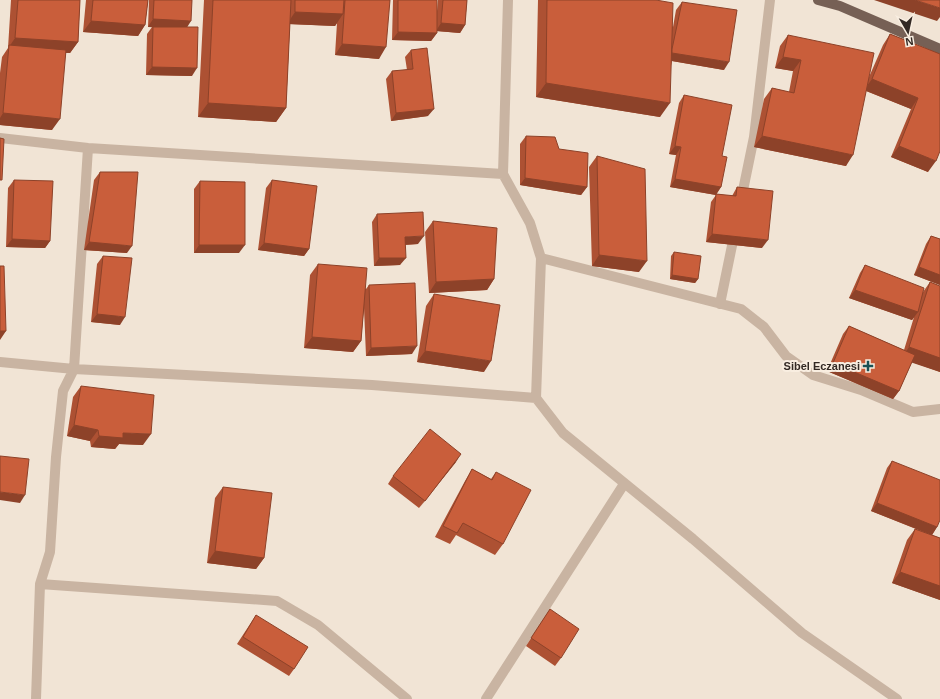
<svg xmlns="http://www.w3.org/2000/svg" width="940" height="699" font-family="Helvetica,sans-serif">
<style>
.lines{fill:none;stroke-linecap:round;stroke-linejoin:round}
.minor{stroke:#c9b4a2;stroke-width:10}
.major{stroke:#766055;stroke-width:10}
.wall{fill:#ad5133}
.shaded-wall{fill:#8d4229}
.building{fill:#c95e3b;stroke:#8d4229}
.poi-dot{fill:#195155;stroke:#f9eee1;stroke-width:1.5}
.labels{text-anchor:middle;stroke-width:4;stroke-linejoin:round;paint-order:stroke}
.poi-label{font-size:11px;font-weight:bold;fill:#332924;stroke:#f9eee1;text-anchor:end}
</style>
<rect width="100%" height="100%" fill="#f1e4d5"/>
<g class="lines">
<path class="minor" d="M508,0L503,174L530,223L541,258L536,398
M0,138L88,148L503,174
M741,200L754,137L770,0
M541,258L741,309L764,327L786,356L813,375L861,390L913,412L940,409
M720,304L735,231
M0,362L74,369L372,385L536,398L563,433L693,539L802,633L897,699
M40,584L277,601L318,625L407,699
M36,699L40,584L50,552L56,457L63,391L74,369L88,148
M486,699L624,484"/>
<path class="major" d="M818,0L840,6L940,49"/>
</g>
<path class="wall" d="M11,0H80L78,42L70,53H66L52,130L0,125V73L2,57L8,48Z
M86,0H148L145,25L138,36L83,32Z
M149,0H192L187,27L192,76L146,75L147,34L152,27H148Z
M204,0H390L379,59L335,55L337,23L335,26L290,24L286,108L276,122L198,117Z
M393,0H437V11L438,0H467L465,25L460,33L437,31V33L431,41L392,40Z
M538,0H656L673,27L676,10L682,2L724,70L672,61L660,117L536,97Z
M890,34L940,54L928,172L891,157L911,109L866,91L846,166L754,147L764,99L772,88L789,92L793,71L775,68L780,46L788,35L869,77L883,45Z
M411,50L428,116L391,121L386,79L392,71L407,70L405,57Z
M684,95L722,156L721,187L716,194L732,196L737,187L762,248L706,242L711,202L716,195L670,187L676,155L669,154L679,103Z
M526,136L587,187L581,195L520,185V144Z
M597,156L639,272L592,266L589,167Z
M100,172L127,253L84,250L94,180Z
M14,180L50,241L45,248L6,247L8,188Z
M272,180L309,249L304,256L258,250L266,188Z
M200,181L239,253H194V189Z
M377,214L418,244L405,245L400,265L374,266L372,222Z
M433,221L494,279L487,290L429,293L425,232Z
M931,236L940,239V285L914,275L926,244Z
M674,252L698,279L695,283L670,279L671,256Z
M103,256L120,325L91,322L97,264Z
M318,264L366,289L369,285L412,354L366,356L364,308L361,341L353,352L304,348L310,275Z
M865,265L923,292L930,282L940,286V372L912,362L899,391L893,399L827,371L843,334L849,326L904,350L914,317L912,320L849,298L860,273Z
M434,294L484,372L417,362L426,306Z
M81,386L143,445L119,444L115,449L91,447L90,441L67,436L73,397Z
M892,461L937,527L932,535L940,538V600L892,583L907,540L915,529L931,535L871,511L887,468Z
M456,462L419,508L388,484L393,476Z
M472,469L491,479L496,472L503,544L495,555L456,535L450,544L435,537L465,481Z
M223,487L264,558L256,569L207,563L215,498Z
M550,609L561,658L555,666L526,646Z
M256,615L294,669L289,676L237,644Z"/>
<path class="shaded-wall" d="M874,0H915L940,8V17L937,21Z
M295,12L343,14L335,26L287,24Z
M153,19L191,21L186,29L148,27Z
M91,21L145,25L138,36L83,32Z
M441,23L465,25L460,33L436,31Z
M398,32L437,33L431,41L392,40Z
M15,38L78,42L70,53L9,50V47Z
M342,44L386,47L379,59L335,55Z
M671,53L729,62L724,70L666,60Z
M783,57L801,60L793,71L775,68Z
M152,67L197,68L192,76L146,75Z
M872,79L918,98L911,109L864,90Z
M546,83L670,103L660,117L536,97Z
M208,103L286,108L276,122L198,117Z
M434,109L428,116L391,121L396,113Z
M3,113L60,119L52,130L0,125V118Z
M762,136L853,155L846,166L754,147Z
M675,146L681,147L676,155L669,154Z
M899,146L936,161L928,172L891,157Z
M525,178L587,187L581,195L520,185Z
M675,179L721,187L716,195L670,187Z
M712,234L768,240L762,248L706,242Z
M424,236L418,244L400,245L405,237Z
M12,239L50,241L45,248L6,247Z
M89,242L132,246L127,253L84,250Z
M264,243L309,249L304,256L258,250Z
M199,245H245L239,253H194Z
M599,255L647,261L639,272L592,266Z
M379,258H406L400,265L374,266Z
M919,267L940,275V285L914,275Z
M672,275L698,279L695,283L670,279Z
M494,279L487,290L429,293L436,282Z
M855,290L918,312L912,320L849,298Z
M97,314L125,317L120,325L91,322Z
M0,331H6L0,340Z
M312,337L361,341L353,352L304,348Z
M417,346L412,354L366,356L371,348Z
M909,347L940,358V372L901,359Z
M425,351L491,361L484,372L417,362Z
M833,363L899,391L893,399L827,371Z
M74,425L98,430L90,441L67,436Z
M123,433L151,434L143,445L119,444L115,449L91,447L99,436Z
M461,454L456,462L419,508L425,501Z
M0,492L25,495L20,503L0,500Z
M877,503L937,527L932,535L871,511Z
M215,551L264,558L256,569L207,563Z
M900,572L940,586V600L892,583Z"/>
<path class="building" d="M18,0H80L78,42L15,38Z
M93,0H148L145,25L91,21Z
M154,0H192L191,21L153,19Z
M213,0H291L286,108L208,103Z
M295,0H344L343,14L295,12Z
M345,0H390L386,47L342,44Z
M398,0H437V33L398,32Z
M443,0H467L465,25L441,23Z
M547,0H656L673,3L670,103L546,83Z
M915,0H940V8Z
M682,2L737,10L729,62L672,53V49Z
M153,27H198L197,68L152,67Z
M890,34L940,54V151L936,161L899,146L918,98L872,79Z
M788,35L874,53L853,155L762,136L772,88L794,93L801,60L783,57Z
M9,45L66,50L60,119L3,113Z
M427,48L434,109L396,113L392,71L413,69L411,50Z
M684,95L732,105L722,156L727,157L721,187L675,179L681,147L675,146Z
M526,136L555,137L559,149L588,153L587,187L525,178Z
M0,138L4,139L2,180H0Z
M597,156L645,169L647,261L599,255Z
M100,172H138L132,246L89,242Z
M14,180L53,181L50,241L12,239Z
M272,180L317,186L309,249L264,243Z
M200,181L245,182V245H199Z
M737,187L773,191L768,240L712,234L716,194L736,196Z
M423,212L424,236L405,237L406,258H379L377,214Z
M433,221L497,228L494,279L436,282Z
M931,236L940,239V275L919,267Z
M674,252L701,256L698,279L672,275Z
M103,256L132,258L125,317L97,314Z
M318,264L367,268L361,341L312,337Z
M865,265L924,288L918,312L855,290Z
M0,266H4L6,331H0Z
M930,282L940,286V358L909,347Z
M415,283L417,346L371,348L369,285Z
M434,294L500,305L491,361L425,351Z
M849,326L915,355L899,391L833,363Z
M81,386L154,395L151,434L123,433V438L99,436L98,430L74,425Z
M430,429L461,454L425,501L393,476Z
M0,456L29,459L25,495L0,492Z
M892,461L940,480V520L937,527L877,503Z
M472,469L492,480L496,472L531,490L503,544L463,523L457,533L443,526Z
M223,487L272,493L264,558L215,551Z
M915,529L940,538V586L900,572Z
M550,609L579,629L561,658L531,638Z
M256,615L308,647L294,669L243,637Z"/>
<path class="poi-dot" d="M866 360h4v4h4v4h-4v4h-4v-4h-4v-4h4z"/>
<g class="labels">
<g class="poi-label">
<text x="860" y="370">Sibel Eczanesi</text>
</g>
</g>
<g transform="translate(908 32) rotate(171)" stroke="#f9eee1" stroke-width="3" paint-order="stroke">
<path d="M0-3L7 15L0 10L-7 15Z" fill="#332924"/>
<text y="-6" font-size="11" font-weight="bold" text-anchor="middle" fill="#332924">N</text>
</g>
</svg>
